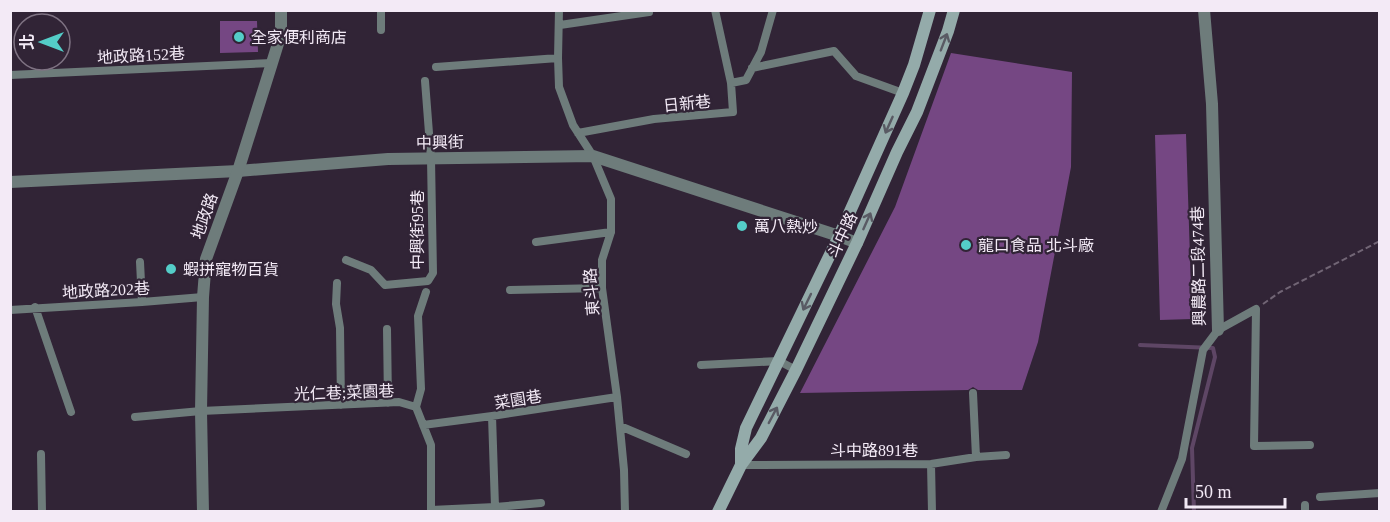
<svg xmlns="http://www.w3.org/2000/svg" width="1390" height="522" font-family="'Times New Roman','Noto Sans TC',serif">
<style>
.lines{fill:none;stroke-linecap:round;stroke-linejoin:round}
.stream{stroke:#5e4665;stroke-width:4}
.building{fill:#754783}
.path{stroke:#716575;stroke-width:2;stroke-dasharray:6 3;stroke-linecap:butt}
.service{stroke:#6e7c7b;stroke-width:8}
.minor{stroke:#6e7c7b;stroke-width:12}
.tertiary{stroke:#6e7c7b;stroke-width:12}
.secondary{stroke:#94abaa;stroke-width:12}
.oneway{stroke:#595a64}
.poi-dot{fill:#54cdc8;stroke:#312436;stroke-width:2}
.labels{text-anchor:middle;stroke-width:4.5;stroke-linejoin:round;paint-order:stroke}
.poi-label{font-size:16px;fill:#f3eaf6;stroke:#312436;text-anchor:start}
.street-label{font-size:16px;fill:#f3eaf6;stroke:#312436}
</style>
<rect width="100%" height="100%" fill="#312436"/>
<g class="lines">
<path class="stream" d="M1140,345L1213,348L1215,357L1192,448L1194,512"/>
</g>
<path class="building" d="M220,21H257L258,52L220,53Z
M951,53L1072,72L1071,167L1038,342L1022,390H978L973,387L968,390L800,393L895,207Z
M1186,134L1192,319L1160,320L1155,135Z"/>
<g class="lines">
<path class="path" d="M1263,304L1280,292L1380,241"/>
<path class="service" d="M381,10V30
M559,10L558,58L559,87L573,125L593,156L611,199V232L602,260V288L617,397L624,470L625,512
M560,25L649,12
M436,67L558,58
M752,68L834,51L856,76L903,93
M10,75L272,63
M731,83L746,80L761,52L773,10
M578,133L654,119L733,112L731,83L715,10
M536,242L611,232
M346,260L371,270L385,285L428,281L433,273L431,159L425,81
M140,262L142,302
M337,283L336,304L340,328L341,405
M510,290L602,288
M35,307L71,412
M10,310L142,302L203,297
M387,329L388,403
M701,365L779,361L796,370
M973,393L976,457
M416,407L421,389L418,316L426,292
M135,417L201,411L399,402L416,407L431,445V512
M423,425L492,416L617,397
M620,426L686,454
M41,454L42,512
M931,464L932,512
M741,465L931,464L976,457L1006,455
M1320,497L1380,493
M1305,505V512
M495,507L541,503
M431,510L495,507L492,416
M1161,512L1182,459L1203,350L1218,330L1256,309L1254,446L1310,445"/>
<path class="minor" d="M1204,10L1212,104L1218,330
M10,182L238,171L388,159L593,156L839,236L857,243"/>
<path class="tertiary" d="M203,512L201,411L203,297L206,259L238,171L272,63L281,34V10"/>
<path class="secondary" d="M741,465V449L746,428L839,236L903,93L914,65L930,10
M718,512L741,465L761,438L796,370L857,243L897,152L917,112L948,31L954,10"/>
</g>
<defs><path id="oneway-shaft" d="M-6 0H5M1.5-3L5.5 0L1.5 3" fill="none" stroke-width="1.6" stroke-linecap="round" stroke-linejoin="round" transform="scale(1.5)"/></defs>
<g class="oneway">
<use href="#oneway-shaft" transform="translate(944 42) rotate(-69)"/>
<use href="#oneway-shaft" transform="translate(889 125) rotate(114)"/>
<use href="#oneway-shaft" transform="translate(867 221) rotate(-66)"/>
<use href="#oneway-shaft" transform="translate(807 302) rotate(116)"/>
<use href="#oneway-shaft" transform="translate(773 415) rotate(-62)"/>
</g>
<g class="poi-dot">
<circle cx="239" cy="37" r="6"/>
<circle cx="742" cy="226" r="6"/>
<circle cx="966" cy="245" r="6"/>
<circle cx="171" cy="269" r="6"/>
</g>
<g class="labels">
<g class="poi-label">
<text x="251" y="43">全家便利商店</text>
<text x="754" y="232">萬八熱炒</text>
<text x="978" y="251">龍口食品 北斗廠</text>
<text x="183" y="275">蝦拼寵物百貨</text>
</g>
<g class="street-label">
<text transform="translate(141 55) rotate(-3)" y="6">地政路152巷</text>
<text transform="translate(687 103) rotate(-6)" y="6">日新巷</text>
<text transform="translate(440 142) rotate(-1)" y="6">中興街</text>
<text transform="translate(204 216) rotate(-70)" y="6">地政路</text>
<text transform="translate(417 230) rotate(-90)" y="6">中興街95巷</text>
<text transform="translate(842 235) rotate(-65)" y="6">斗中路</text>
<text transform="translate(1198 266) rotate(-91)" y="6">興農路二段474巷</text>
<text transform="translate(106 290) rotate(-3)" y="6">地政路202巷</text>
<text transform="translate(591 292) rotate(-94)" y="6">東斗路</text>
<text transform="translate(344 392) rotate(-2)" y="6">光仁巷;菜園巷</text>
<text transform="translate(518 399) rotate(-9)" y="6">菜園巷</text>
<text x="874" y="456">斗中路891巷</text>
</g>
</g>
<rect width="1390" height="522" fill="none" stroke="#f3eaf6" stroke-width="24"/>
<g transform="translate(42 42) rotate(270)"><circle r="28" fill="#312436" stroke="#7f7383" stroke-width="1.5"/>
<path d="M0-4.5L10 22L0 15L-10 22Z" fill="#54cdc8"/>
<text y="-9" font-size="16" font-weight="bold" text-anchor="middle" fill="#f3eaf6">北</text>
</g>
<path d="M1186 498v9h99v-9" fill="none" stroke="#f3eaf6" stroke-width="3"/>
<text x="1195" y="498" font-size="18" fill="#f3eaf6" stroke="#312436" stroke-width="4.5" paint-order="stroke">50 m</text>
</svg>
